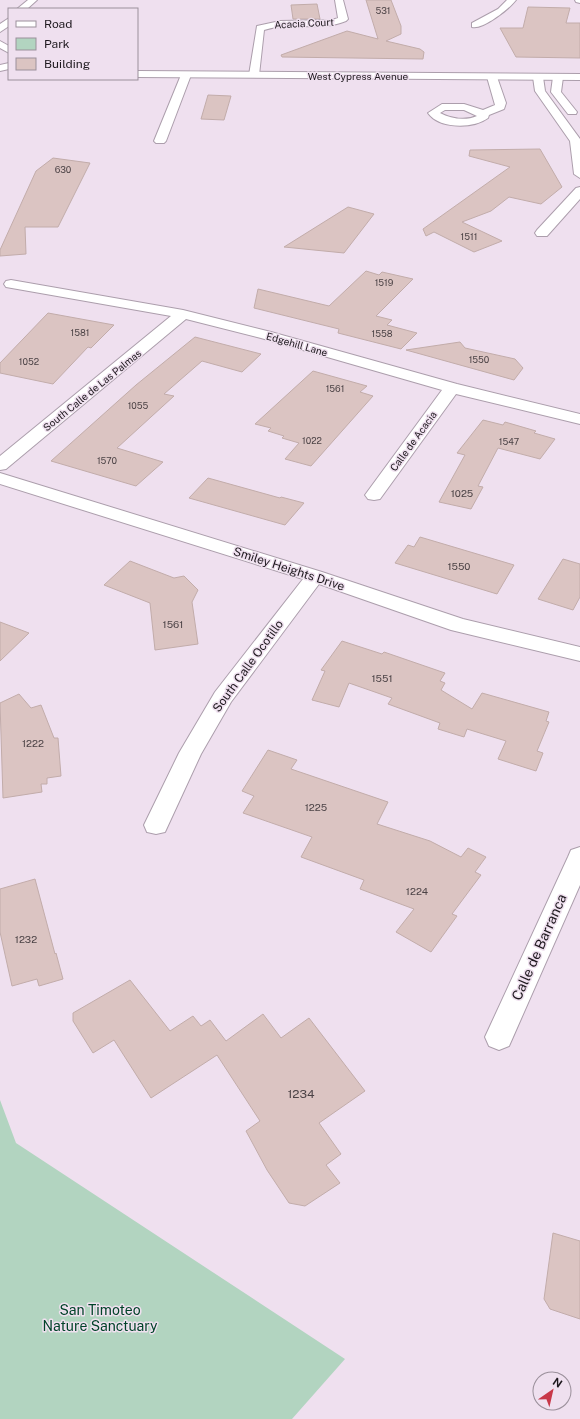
<svg xmlns="http://www.w3.org/2000/svg" width="580" height="1419" font-family="'Public Sans',sans-serif">
<style>
.green{fill:#b2d4c0}
.building{fill:#dbc4c2;stroke:#c2acaa}
.lines{fill:none;stroke-linecap:round;stroke-linejoin:round}
.minor-casing{stroke:#ac9eac;stroke-width:2}
.major-casing{stroke:#ac9eac;stroke-width:2}
.minor{fill:#fff;fill-rule:evenodd}
.major{fill:#fff;fill-rule:evenodd}
.labels{text-anchor:middle;stroke-width:3;stroke-linejoin:round;paint-order:stroke}
.far-number-label{font-size:9px;fill:#4c4346}
.far-street-label{font-size:10px;fill:#1d181d;stroke:#efe0ef}
.number-label{font-size:10px;fill:#4c4346}
.street-label{font-size:12px;fill:#1d181d;stroke:#efe0ef}
.near-number-label{font-size:12px;fill:#4c4346}
.near-street-label{font-size:14px;fill:#1d181d;stroke:#efe0ef}
.near-park-label{font-size:14px;fill:#014329;stroke:#efe0ef}
</style>
<rect width="100%" height="100%" fill="#efe0ef"/>
<path class="green" d="M0,1100L16,1143L345,1359L292,1419H0Z"/>
<path class="building" d="M366,0H391L401,26V34L386,41L420,49L424,52L423,59L282,57L281,55L347,31L378,39Z
M317,4L320,19H293L291,5Z
M528,7L570,8L566,23H580V58L516,57L500,28H523Z
M208,95L231,96L224,120L201,119Z
M540,149L562,187L541,204L509,197L491,211L462,222L502,241L474,252L434,232L426,236L423,229L510,167L469,156L470,150Z
M53,158L90,163L58,227H25L26,254L0,256V250L36,171Z
M348,207L374,214L344,253L284,247Z
M366,271L379,275L382,272L413,279L376,316L392,320L387,325L417,333L401,349L338,333L339,329L254,308L258,289L329,306Z
M48,313L114,325L91,348L88,347L53,384L0,373V363Z
M195,337L261,354L242,372L202,361L164,394L174,396L117,448L163,462L136,486L51,461L136,385Z
M460,342L465,348L515,359L523,368L514,380L406,350Z
M313,371L367,386L360,392L373,396L311,466L285,459L299,443L282,438L284,436L268,431L271,428L255,424Z
M483,420L503,425L505,422L536,431L534,433L555,439L540,459L498,448L478,486L483,487L471,509L439,502L465,455L457,453Z
M208,478L280,498L281,497L304,503L285,525L189,498Z
M420,537L514,565L497,594L395,563L408,545L414,547Z
M563,559L580,564V597L573,610L538,599Z
M130,561L174,578L184,576L198,590L192,602L198,644L155,650L150,603L104,585Z
M0,622L29,633L0,661Z
M342,641L382,654L384,652L445,673L440,681L445,683L441,690L472,709L482,693L549,712L546,721L549,722L537,751L543,753L536,771L498,759L506,741L467,729L464,737L438,729L440,723L388,704L392,698L349,683L339,707L312,700L325,671L321,670Z
M19,694L31,708L41,705L54,738H58L61,776L47,778V784H41L42,792L3,798L0,703Z
M268,750L297,760L291,769L388,802L377,824L430,841L461,857L468,848L486,857L475,872L481,875L452,914L457,916L431,952L396,932L414,909L360,889L364,880L301,857L312,837L243,813L254,796L242,791Z
M35,879L55,954L56,953L63,979L39,986L37,979L12,986L0,932V889Z
M130,980L170,1031L193,1016L201,1026L210,1020L226,1041L263,1014L281,1038L309,1018L365,1091L319,1123L341,1154L326,1165L340,1183L305,1206L289,1203L267,1170L246,1131L260,1121L217,1055L151,1098L114,1040L93,1053L73,1021V1013Z
M553,1233L580,1241V1319L550,1309L544,1299Z"/>
<g class="lines">
<defs>
<path id="minor" d="M335,0H343L348,19L346,21C319,32 291,21 264,30L259,75L258,77H250L249,75L257,26L280,21L332,20L338,18Z
M507,0H516C509,9 483,30 472,27V23L498,9Z
M575,0H580V3L576,2Z
M9,63V69L0,71V65Z
M186,72L191,75L166,141L164,143H156L154,141L181,75Z
M492,74L497,77L506,103L504,109L489,115L488,118C473,129 439,129 428,113L442,104H464L483,110L495,105L487,77ZM445,110H464L477,116C466,121 451,119 440,113Z
M538,74L543,77L545,91L580,139V178L574,174L570,141L535,91L533,77Z
M558,74L563,77L561,92L577,112L576,114H568L551,92L553,77Z
M580,187V199L547,236H537L535,233L537,230L576,188Z
M11,280L183,310L271,332L457,384L580,414V424L456,394L380,499L374,500L368,499L365,495L442,390L261,338L186,319L6,469L0,470V456L171,316L6,287L4,284L6,281Z
M0,473L322,572L463,619L580,647V661L451,630L319,584L231,702L201,754L165,832L156,834L147,832L144,825L179,753L215,692L303,579L0,484Z
M580,847V885L513,1037L509,1046L499,1050L489,1046L485,1037L568,857L571,850Z"/>
<path id="major" d="M28,0H37L27,9H17Z
M9,18V26L0,32V24Z
M0,41L9,46V53L0,48Z
M137,71L580,74V80L137,77Z"/>
</defs>
<use href="#minor" class="minor-casing"/>
<use href="#major" class="major-casing"/>
<use href="#minor" class="minor"/>
<use href="#major" class="major"/>
</g>
<g class="labels">
<g class="far-number-label">
<text x="383" y="14">531</text>
<text x="63" y="173">630</text>
<text x="469" y="240">1511</text>
<text x="384" y="286">1519</text>
<text x="80" y="336">1581</text>
<text x="382" y="337">1558</text>
<text x="479" y="363">1550</text>
<text x="29" y="365">1052</text>
<text x="335" y="392">1561</text>
<text x="138" y="409">1055</text>
<text x="312" y="444">1022</text>
<text x="509" y="445">1547</text>
<text x="107" y="464">1570</text>
</g>
<g class="far-street-label">
<text transform="translate(304 23) rotate(-3)" y="4">Acacia Court</text>
<text x="358" y="80">West Cypress Avenue</text>
<text transform="translate(297 344) rotate(16)" y="4">Edgehill Lane</text>
<text transform="translate(92 390) rotate(-39)" y="4">South Calle de Las Palmas</text>
<text transform="translate(413 441) rotate(-54)" y="4">Calle de Acacia</text>
</g>
<g class="number-label">
<text x="462" y="497">1025</text>
<text x="459" y="570">1550</text>
<text x="173" y="628">1561</text>
<text x="382" y="682">1551</text>
<text x="33" y="747">1222</text>
<text x="316" y="811">1225</text>
<text x="417" y="895">1224</text>
<text x="26" y="943">1232</text>
</g>
<g class="street-label">
<text transform="translate(289 569) rotate(18)" y="4">Smiley Heights Drive</text>
<text transform="translate(248 666) rotate(-54)" y="4">South Calle Ocotillo</text>
</g>
<g class="near-number-label">
<text x="301" y="1098">1234</text>
</g>
<g class="near-street-label">
<text transform="translate(539 947) rotate(-66)" y="5">Calle de Barranca</text>
</g>
<g class="near-park-label">
<text x="100" y="1315">San Timoteo<tspan x="100" dy="16">Nature Sanctuary</tspan></text>
</g>
</g>
<rect x="8" y="8" width="130" height="72" fill="#efe0ef" stroke="#9b909b"/>
<rect x="16" y="21" width="20" height="6" fill="#ffffff" stroke="#9b909b"/>
<text x="44" y="28" font-size="12" fill="#1d181d">Road</text>
<rect x="16" y="38" width="20" height="12" fill="#b2d4c0" stroke="#9b909b"/>
<text x="44" y="48" font-size="12" fill="#1d181d">Park</text>
<rect x="16" y="58" width="20" height="12" fill="#dbc4c2" stroke="#9b909b"/>
<text x="44" y="68" font-size="12" fill="#1d181d">Building</text>
<g transform="translate(552 1391) rotate(34)"><circle r="19" fill="#efe0ef" stroke="#9b909b"/>
<path d="M0-3L7 15L0 10L-7 15Z" fill="#c83849"/>
<text y="-6" font-size="11" font-weight="bold" text-anchor="middle" fill="#1d181d">N</text>
</g>
</svg>
